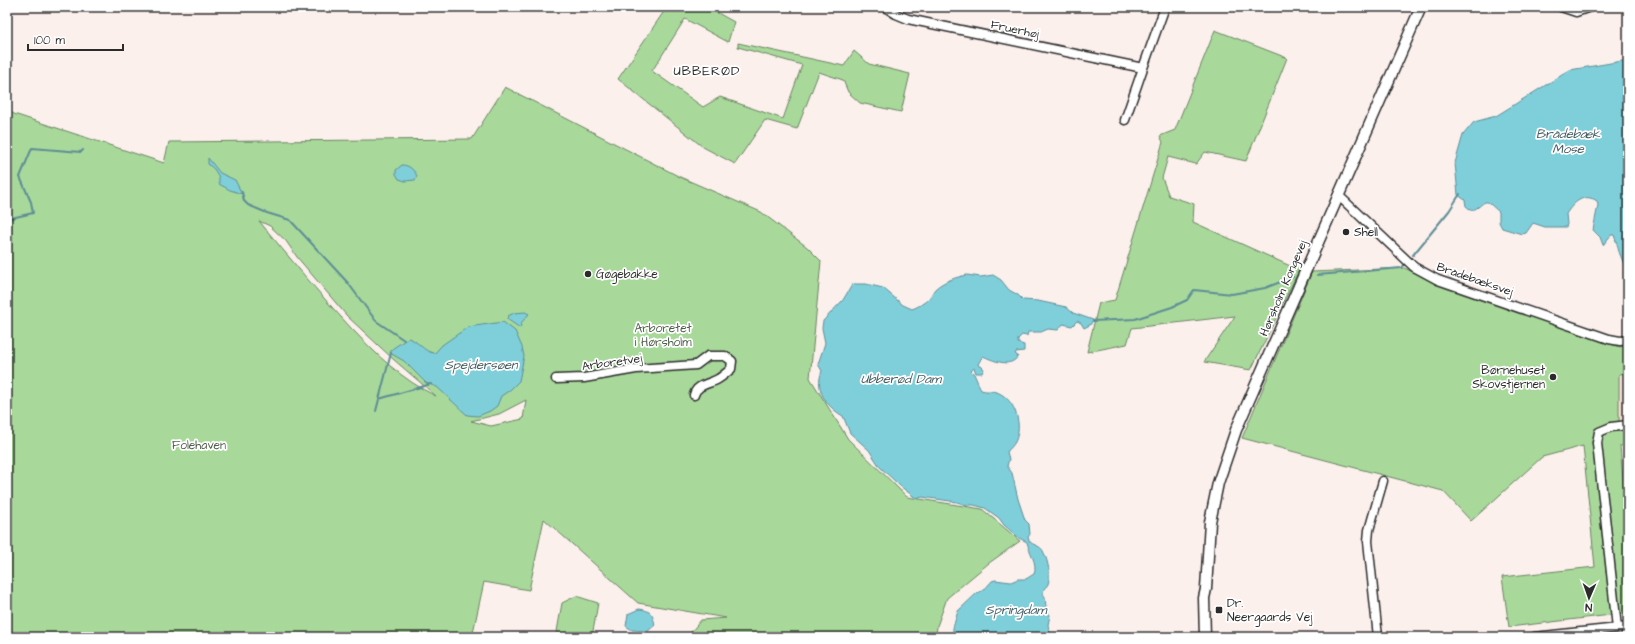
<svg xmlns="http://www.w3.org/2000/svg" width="1635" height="644" font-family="'Architects Daughter',sans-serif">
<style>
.built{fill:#f8dfd7}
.green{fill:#a8d99a;stroke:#6a8262;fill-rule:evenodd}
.water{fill:#7fcfdb;stroke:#5d8d95}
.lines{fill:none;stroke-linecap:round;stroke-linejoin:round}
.stream{stroke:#5d8d95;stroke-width:2}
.minor-casing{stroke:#2b2b2b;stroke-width:11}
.major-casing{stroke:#2b2b2b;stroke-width:13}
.minor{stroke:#fff;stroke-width:8}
.major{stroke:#fff;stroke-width:10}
.poi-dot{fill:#2b2b2b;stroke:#fff;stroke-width:1.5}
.labels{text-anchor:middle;stroke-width:3.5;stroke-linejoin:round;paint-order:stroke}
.street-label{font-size:12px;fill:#2b2b2b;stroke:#fff}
.poi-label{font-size:12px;fill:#2b2b2b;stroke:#fff;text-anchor:start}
.park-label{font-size:12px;fill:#505f4c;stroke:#fff}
.neighbourhood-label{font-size:13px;letter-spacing:1px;fill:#2b2b2b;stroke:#fff}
.water-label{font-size:13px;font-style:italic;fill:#445c60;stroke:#fff}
</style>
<rect width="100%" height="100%" fill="#fcf0ed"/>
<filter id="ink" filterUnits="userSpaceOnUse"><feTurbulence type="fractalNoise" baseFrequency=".025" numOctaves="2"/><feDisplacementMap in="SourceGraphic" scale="8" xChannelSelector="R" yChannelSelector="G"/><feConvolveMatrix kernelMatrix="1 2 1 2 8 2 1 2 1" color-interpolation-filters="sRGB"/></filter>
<g filter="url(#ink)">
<path class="built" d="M1628,373V422L1619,423V374Z"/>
<path class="green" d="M667,7H707L734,22L728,42L685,19L652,71L703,107L720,97L783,119L802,65L738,47V43L844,66L854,51L869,64L910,74L901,112L860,103L848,92L843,80L819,72L797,129L765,120L735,164L703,147L618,79Z
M1215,30L1287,58L1246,161L1205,152L1196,164L1168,157L1162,178L1169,196L1194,204L1193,222L1299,270L1251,370L1204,362L1235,316L1132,328L1127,344L1087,352L1099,303L1115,300L1163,142L1160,136L1175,130Z
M505,87L680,177L761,212L807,247L821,261L810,378L848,439L907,497L982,509L1020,541L989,563L947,598L937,626L936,637H687L701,620L726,618L638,603L544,519L529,590L484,582L472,637H7V109L14,114L164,163L169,142L472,139ZM259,221L270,226L286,241L297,257L347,316L393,359L436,396C402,380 377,355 351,328C319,294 289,257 259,221ZM526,400L523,419L491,426L471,421L499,414Z
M1404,268L1451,288L1619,347L1628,345V373L1619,374V423L1601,427L1592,441L1611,615L1509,627L1502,577L1595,567L1583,446L1542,457L1471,521L1443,491L1242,438L1312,272Z
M1628,430V445L1620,446L1625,502H1628V613H1620L1601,440L1607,432Z
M576,596L598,603L592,637H556L562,603Z"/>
<path class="water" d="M1628,60V277L1625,274L1624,264L1619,252L1617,244L1614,235H1611L1603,245L1600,237L1593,230L1598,205L1597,201C1584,192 1573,203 1566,214L1567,224L1566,227H1545L1533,223L1526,233L1522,234L1502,228L1499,222V212L1488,202H1485C1478,206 1474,214 1466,206L1465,200L1458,195L1455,163L1463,135L1474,122L1496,116L1570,70Z
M208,158L220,173L235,180L242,194L230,190L219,184V177L214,169L208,164Z
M402,165C409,165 414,170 417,176L415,180L405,181L399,179L396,174V170Z
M967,275L981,277L993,275L1001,280L1009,290L1018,295L1023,300L1038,301L1066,307L1073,313L1093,320L1090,325L1084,328L1081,323L1077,321L1072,326L1063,324L1058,330L1048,329L1041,332H1028L1027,336L1022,335L1018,339V343L1024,345V351L1016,352L1015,354L1018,356C1011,369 992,360 983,356L978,364L979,366H981L984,369L982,373H976L974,368L971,371L974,374L981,390C987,392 993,390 999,393C1016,401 1023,426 1015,442C1013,446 1010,448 1007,452L1009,459L1007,466L1012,473L1018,499L1025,520L1029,524L1030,534L1028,537C1029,547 1041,543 1044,553C1048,561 1051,576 1048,584C1047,587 1043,588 1043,592C1043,594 1044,595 1045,597C1046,604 1045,609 1050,615L1048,625L1051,637H953V628L958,611L977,593L984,590L992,581L995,580L1011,582L1018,579H1026L1034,574C1038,563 1029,552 1027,542L1019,538L1004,525L999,518L985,508L974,505H966L957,502L922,497L917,499L900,486L880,467L869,450L850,433L843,416C827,407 814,390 822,371L818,364L825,343L822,328L823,321L843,300L852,285L855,284H866L883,288L903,305L912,309C918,307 926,302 930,297C932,294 933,291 935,289C943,281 957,277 967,275Z
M525,312L529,314L522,322L520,328L507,319L508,316L514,313Z
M503,322L515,331L522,347L524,356L519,381L510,390L501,396L497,406L490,411L478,416L467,415L437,387L426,383L404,361L390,353L392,349L408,338C418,340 424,353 435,353L442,345L468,327Z
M639,609C650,610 653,614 655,625L648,631L632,630L626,626L628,614Z"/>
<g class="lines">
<path class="stream" d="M242,192L244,201L248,205L267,213L290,220L348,283L376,321L404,340
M7,219L33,213L31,202L20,177L32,148L81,152L83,150
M1413,255L1449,211L1460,194
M1317,275L1402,268L1404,265
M1093,321L1135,319L1172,307L1187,300L1194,290L1232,294L1265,288L1293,277
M379,399L431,384
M376,411L391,353"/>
<defs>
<path id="minor" d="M885,7L896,14L908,19L1143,68L1165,7
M1561,7L1576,12L1590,7
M1125,120L1143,68
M1338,195L1414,267L1438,280L1609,339L1620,341L1628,340
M556,379L584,378L636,369L696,365L708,356H725L732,361L731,369C727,372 723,376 718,379C710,384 697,384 694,395
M1617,628L1597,443L1599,432L1611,427L1628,425
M1378,637L1368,541L1369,530L1383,481
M1534,637L1628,627"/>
<path id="major" d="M1205,637L1204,598L1206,589L1210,522L1218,483L1236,430L1421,7"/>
</defs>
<use href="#minor" class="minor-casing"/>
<use href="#major" class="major-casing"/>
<use href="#minor" class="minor"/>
<use href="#major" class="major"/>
</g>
</g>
<g class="poi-dot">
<circle cx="1346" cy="232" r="4"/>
<circle cx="588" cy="274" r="4"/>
<circle cx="1553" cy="377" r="4"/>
<rect x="1215" y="606" width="8" height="8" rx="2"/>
</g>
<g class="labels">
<g class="street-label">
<text transform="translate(1015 29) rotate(12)" y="4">Fruerhøj</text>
<text transform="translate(1475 279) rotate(19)" y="4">Brådebæksvej</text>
<text transform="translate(1283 288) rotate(-67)" y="4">Hørsholm Kongevej</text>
<text transform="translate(612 362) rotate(-8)" y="4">Arboretvej</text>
</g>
<g class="poi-label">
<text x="1354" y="236">Shell</text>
<text x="596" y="278">Gøgebakke</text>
<text x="1545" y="374" text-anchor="end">Børnehuset<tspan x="1545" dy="14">Skovstjernen</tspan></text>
<text x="1227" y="607">Dr.<tspan x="1227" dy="14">Neergaards Vej</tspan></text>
</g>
<g class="park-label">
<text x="663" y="332">Arboretet<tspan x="663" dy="14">i Hørsholm</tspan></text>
<text x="199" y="449">Folehaven</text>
</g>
<g class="neighbourhood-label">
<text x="707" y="75">UBBERØD</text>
</g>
<g class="water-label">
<text x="1568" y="138">Brådebæk<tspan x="1568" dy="15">Mose</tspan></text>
<text x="481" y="369">Spejdersøen</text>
<text x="901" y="383">Ubberød Dam</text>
<text x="1016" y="614">Springdam</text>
</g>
</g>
<rect width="1635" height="644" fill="none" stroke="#fff" stroke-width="24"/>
<rect x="12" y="12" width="1611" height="620" fill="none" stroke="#2b2b2b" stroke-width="1.5" filter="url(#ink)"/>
<g transform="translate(1589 598) rotate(182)" stroke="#ffffff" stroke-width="3" paint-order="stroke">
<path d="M0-3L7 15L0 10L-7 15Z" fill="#2b2b2b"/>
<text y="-6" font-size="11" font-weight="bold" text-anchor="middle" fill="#2b2b2b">N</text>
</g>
<path d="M28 44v6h95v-6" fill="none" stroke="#2b2b2b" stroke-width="2"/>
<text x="34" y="44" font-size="12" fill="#2b2b2b" stroke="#ffffff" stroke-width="3" paint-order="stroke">100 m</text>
</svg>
